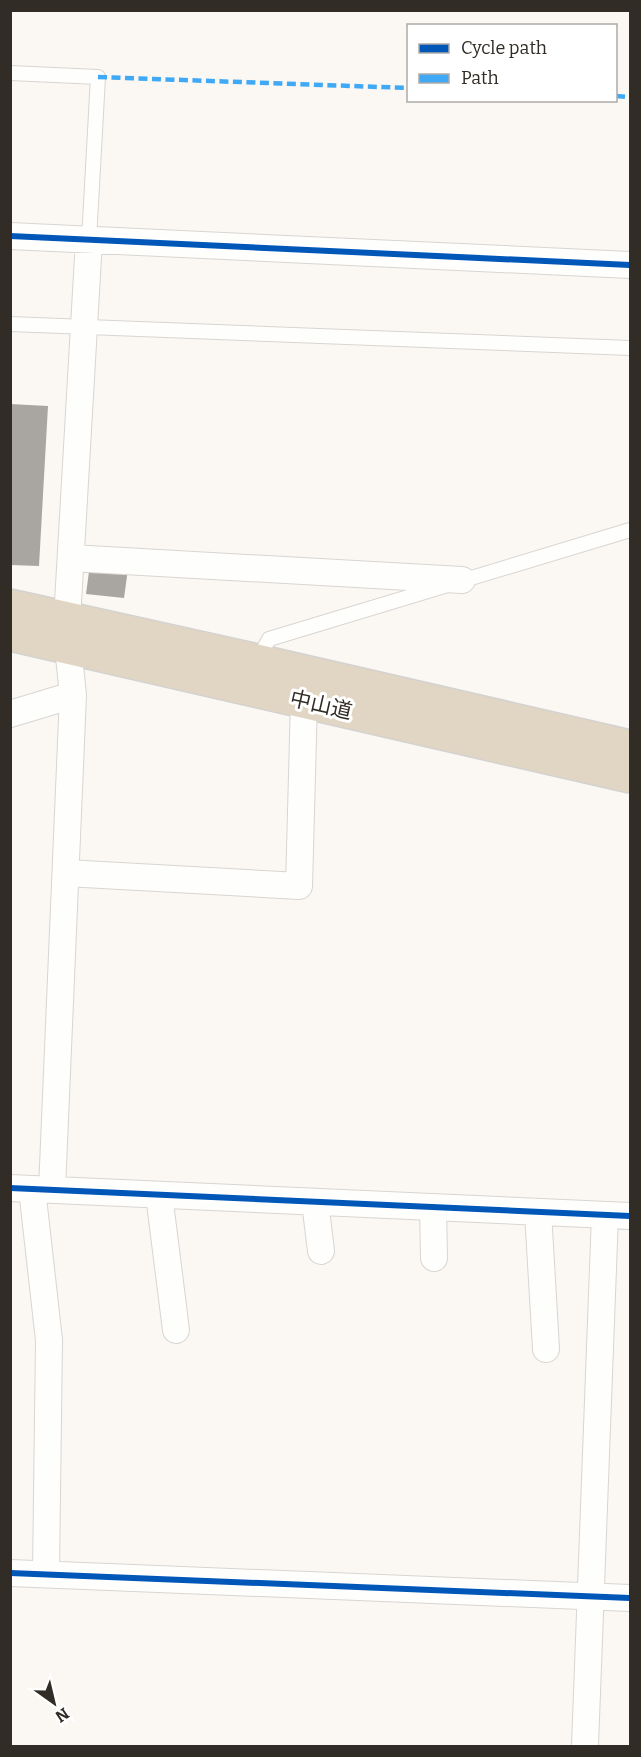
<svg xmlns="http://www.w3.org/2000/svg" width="641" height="1757" font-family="Bitter,'Noto Sans JP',serif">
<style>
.building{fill:#a9a6a1}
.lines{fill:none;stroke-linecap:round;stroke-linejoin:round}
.lane-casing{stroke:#d9d5d0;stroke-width:16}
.street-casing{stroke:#d9d5d0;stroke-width:28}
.highway-casing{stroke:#d4d2d0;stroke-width:36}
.lane{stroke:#fefefd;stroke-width:14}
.street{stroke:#fefefd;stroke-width:26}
.highway{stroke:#e1d6c3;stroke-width:33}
.quiet{stroke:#3fa9f5;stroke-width:4.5;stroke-dasharray:9 4.5;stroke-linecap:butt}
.cycleway-casing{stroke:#fff;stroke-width:10}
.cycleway{stroke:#0057b8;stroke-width:6}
.labels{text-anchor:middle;stroke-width:6;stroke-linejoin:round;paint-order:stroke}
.street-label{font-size:21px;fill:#322c26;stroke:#fff}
</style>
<rect width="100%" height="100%" fill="#fbf8f4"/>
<path class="building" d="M10,404L48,406L39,566L10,565Z
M90,564L128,569L124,598L86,594Z"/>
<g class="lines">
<defs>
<path id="lane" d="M10,73L98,77L89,240
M10,324L630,348
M257,661L269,639L630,530"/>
<path id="street" d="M10,236L630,265
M71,558L462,580
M67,620L89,240
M10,714L73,695
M66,873L299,886L304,701
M10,1188L630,1216
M32,1189L49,1340L46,1574
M52,1190L73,695L68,647
M159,1195L176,1330
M315,1202L321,1251
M433,1208L434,1258
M538,1212L546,1349
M10,1573L630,1598
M585,1746L605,1215"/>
<path id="highway" d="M10,606L257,661L630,747
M10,634L630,776"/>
</defs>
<use href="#lane" class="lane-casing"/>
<use href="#street" class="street-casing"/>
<use href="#highway" class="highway-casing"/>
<use href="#lane" class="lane"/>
<use href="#street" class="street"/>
<use href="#highway" class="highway"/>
<path class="quiet" d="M98,77L408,88
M616,96L630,97"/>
<defs>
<path id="cycleway" d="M10,236L630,265
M10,1188L630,1216
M10,1573L630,1598"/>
</defs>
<use href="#cycleway" class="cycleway-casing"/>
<use href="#cycleway" class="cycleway"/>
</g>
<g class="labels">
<g class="street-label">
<text transform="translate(321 705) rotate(13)" y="7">中山道</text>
</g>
</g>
<rect width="641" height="1757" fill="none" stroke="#322c26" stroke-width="24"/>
<rect x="407" y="24" width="210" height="78" fill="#ffffff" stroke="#adaba8" stroke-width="1.5"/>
<rect x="419" y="44" width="30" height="9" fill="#0057b8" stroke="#adaba8" stroke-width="1.5"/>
<text x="461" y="54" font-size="18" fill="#322c26">Cycle path</text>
<rect x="419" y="74" width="30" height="9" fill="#3fa9f5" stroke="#adaba8" stroke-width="1.5"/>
<text x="461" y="84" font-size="18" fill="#322c26">Path</text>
<g transform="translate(54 1703) rotate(146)" stroke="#ffffff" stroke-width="4.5" paint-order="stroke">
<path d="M0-4.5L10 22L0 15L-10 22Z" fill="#322c26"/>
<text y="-9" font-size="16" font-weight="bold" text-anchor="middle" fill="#322c26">N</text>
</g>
</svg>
